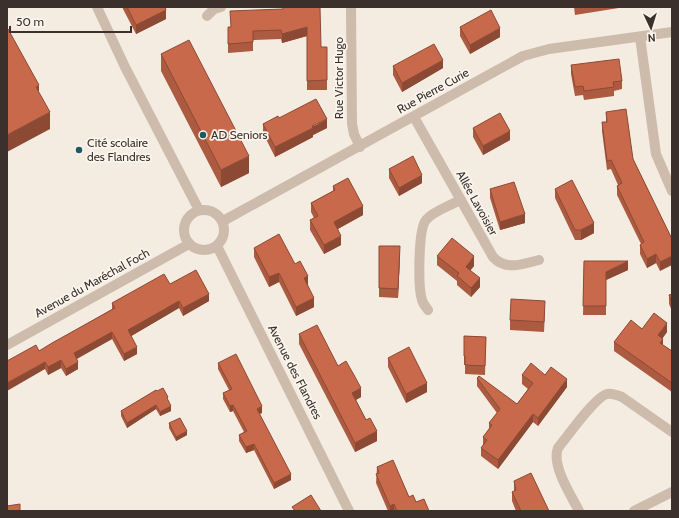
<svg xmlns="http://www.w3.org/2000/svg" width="679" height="518" font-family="Cabin,sans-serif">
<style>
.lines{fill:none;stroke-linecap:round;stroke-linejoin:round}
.minor{stroke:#cdbbac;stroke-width:10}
.wall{fill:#ac5a40}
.shaded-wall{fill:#8c4a34}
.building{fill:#c8694b;stroke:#8c4a34}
.poi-dot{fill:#1f5a5e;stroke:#fbf5ee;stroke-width:1.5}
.labels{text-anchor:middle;stroke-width:3.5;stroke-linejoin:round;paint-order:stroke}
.street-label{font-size:12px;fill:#3b302b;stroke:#fbf5ee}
.poi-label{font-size:12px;fill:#3b302b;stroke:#fbf5ee;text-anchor:start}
</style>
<rect width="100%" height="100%" fill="#f4ebe1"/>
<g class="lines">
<path class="minor" d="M97,7L125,67L199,210
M351,7L352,124L354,134L360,147
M207,16L214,9L221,7
M640,37L656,154L672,191
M414,117L493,257C506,271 523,264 539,260
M184 230a20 20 0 1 1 40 0a20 20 0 1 1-40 0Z
M223,221L523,56L549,49L672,32
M217,246L349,511
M428,310C426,307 423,304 422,300C418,288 418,229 426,220C433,211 450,206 460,200
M7,345L189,244
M579,511C571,495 551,465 558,448C567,437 595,397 607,394C612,393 617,395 622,397L672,432
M634,511L672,492"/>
</g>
<path class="wall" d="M122,7H165L166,19L136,34Z
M574,7H625L575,15Z
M283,9L321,47H327V90H307V36L282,43L281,39L253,40V51L228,53V27H231Z
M460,27L500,37L470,54L460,36Z
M161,54L249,173L221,187L161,71Z
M571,65L622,81V89L614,91V96L584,100L583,95L575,96L571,74Z
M393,66L443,68L402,92L393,75Z
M606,112L633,159L672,239L660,271L656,263L647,268L640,254V245L641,244L617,195V186L618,185L611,169L607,170L602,131V122H606Z
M279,118L327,128L313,135V137L275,157L263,133V124Z
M473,128L510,140L483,155L473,137Z
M389,169L422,183L399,196L389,178Z
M333,186L363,215L338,229L341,245L324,254L310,230V220L314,218L311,212V203L333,191Z
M490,189L525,223L500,230L490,198Z
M555,189L594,233L581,240H575L555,198Z
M379,246L400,255L398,298L379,297Z
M254,248L295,264L308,286L314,307L296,316L279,282L269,287L254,257Z
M437,256L474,266L470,270L480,287L471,297L457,285V281L437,265Z
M584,261L628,270L606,280V315H583Z
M170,284L209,301L183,316L179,308L131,336L137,354L124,361L112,339L77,359L78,369L66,376L61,368L48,375L45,369L39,351L112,309V303Z
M672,290V311L669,304V295L672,294Z
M545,311L544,332L510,330V320Z
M642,329L667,332L662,339L663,345L672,351V392L614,351V342Z
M299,334L338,366L361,397L356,400L377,441L355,452L299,344Z
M464,336L486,337L485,375L465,374V365H464Z
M388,358L427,392L406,403L388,367Z
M218,363L262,413L259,414L291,480L274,489L254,450L246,453L239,441V435L244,432L233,411L230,412L223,399V393L229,390L218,369Z
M522,375H545L567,387L538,426L533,422L498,469L481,456V448L483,445V437L489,429V423L497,413L477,386V378L517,404L528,389L522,384Z
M157,391L168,401L171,411L160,416L156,409L127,428L121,416V411Z
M169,423L187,435L176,441L169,428Z
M377,467L409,497L429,511H388L376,483Z
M514,481L549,511H516L512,501V492L514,491Z"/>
<path class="shaded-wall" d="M166,10V19L136,34V25Z
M307,27V36L282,43V34Z
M500,28V37L470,54V45Z
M443,60V68L402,92V83Z
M39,85V102L36,87Z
M50,112V129L7,152V135Z
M327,119V128L313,135V137L275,157V147Z
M510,131V140L483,155V146Z
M249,156V173L221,187V170Z
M422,175V183L399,196V188Z
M363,206V215L334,231V222Z
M525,214V223L500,230V222Z
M594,223V233L581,240V230Z
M341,236V245L324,254V245Z
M400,246V255L398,298V289Z
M656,254V263L647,268V259Z
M474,256V266L466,276V267Z
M672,256V265L660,271V262Z
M628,261V270L606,280V315V272Z
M279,273V282L269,287V277Z
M308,276V286L304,287V278Z
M480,278V287L471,297V288Z
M209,294V301L183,316V308Z
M314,298V307L296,316V307Z
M179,301V308L128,338V330Z
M667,323V332L658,344V335Z
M112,332V339L74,360V353Z
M663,339V347L660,343Z
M137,347V354L124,361V354Z
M61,360V368L48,375V367Z
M45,362V369L7,391V383Z
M78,362V369L66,376V369Z
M567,379V387L538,426V418Z
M427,383V392L406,403V394Z
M361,388V397L352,402V393Z
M156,405V409L127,428V423Z
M233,405V411L230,412V406Z
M171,406V411L160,416V412Z
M262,406V413L257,415V409Z
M533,414V422L498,469V460Z
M187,431V435L176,441V437Z
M377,431V441L355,452V443Z
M254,444V450L246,453V447Z
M291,474V480L274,489V483Z
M394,504V511H390V506Z"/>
<path class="building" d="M127,7H165L166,10L136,25Z
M283,7H320L321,47H327V80L307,81V27L282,34L281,30L253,31V42L228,44V27H231L230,11L283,9Z
M491,10L500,28L470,45L460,27Z
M7,29H8L39,85L36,87L50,112L7,135Z
M189,40L249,156L221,170L161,54Z
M434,44L443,60L402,83L393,66Z
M619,59L622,81L613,82L614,87L584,91L583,86L575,87L571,65Z
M316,99L327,119L312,126L313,128L275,147L263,124L278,116L279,118Z
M626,109L633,159L672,239V256L660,262L656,254L647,259L640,245L644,242L617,186L622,183L611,160L607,161L602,122H607L606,112Z
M500,113L510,131L483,146L473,128Z
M413,156L422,175L399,188L389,169Z
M348,178L363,206L334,222L341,236L324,245L310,220L318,216L311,203L335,190L333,186Z
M572,180L594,223L581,230H575L555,189Z
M514,182L525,214L500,222L490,189Z
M279,234L295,264L300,261L308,276L304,278L314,298L296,307L279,273L269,277L254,248Z
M452,238L474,256L466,267L480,278L471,288L457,276L459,273L437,256Z
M379,246H400L398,289L379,288Z
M584,261H628L606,272V306H583Z
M196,270L209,294L183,308L179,301L128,330L137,347L124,354L112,332L74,353L78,362L66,369L61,360L48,367L45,362L7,383V361L36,345L39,351L52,343L115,308L112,303L164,274L170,284Z
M672,294V303L669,295Z
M511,299L545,301L544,322L510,320Z
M654,313L667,323L658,335L663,339L660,343L672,351V383L614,342L631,320L642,329Z
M317,325L338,366L346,361L354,375L361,388L352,393L366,420L370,418L377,431L355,443L299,334Z
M464,336L486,337L485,366L465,365V356H464Z
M409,347L427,383L406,394L388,358Z
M236,354L262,406L257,409L291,474L274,483L254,444L246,447L239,435L247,431L233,405L230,406L223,393L232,389L218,363Z
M531,363L545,375L551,367L567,379L538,418L533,414L498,460L481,448L487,440L483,437L492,425L489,423L500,409L477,378L479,376L517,404L533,383L522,375Z
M163,388L168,397L167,398L171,406L160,412L156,405L127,423L121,411L156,390L157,391Z
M180,418L187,431L176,437L169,423Z
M393,460L409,497L413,495L416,502L424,499L429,511H397L394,504L390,506L376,474L379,473L377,467Z
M531,473L549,511H521L512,492L516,490L514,481Z
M311,495L321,511H295L292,507Z
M20,504V511H7V506Z"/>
<g class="poi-dot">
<circle cx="203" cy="135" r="4"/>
<circle cx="79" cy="150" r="4"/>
</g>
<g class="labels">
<g class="street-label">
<text transform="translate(339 78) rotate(-90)" y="4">Rue Victor Hugo</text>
<text transform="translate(433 91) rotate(-29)" y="4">Rue Pierre Curie</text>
<text transform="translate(477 203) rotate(61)" y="4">Allée Lavoisier</text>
<text transform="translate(92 283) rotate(-29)" y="4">Avenue du Maréchal Foch</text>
<text transform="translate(295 372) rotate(63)" y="4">Avenue des Flandres</text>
</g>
<g class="poi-label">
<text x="211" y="139">AD Seniors</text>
<text x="87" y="147">Cité scolaire<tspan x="87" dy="14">des Flandres</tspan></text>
</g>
</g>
<rect width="679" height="518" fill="none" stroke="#3b302b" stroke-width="16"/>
<g transform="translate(651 28) rotate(176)" stroke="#fbf5ee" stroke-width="3" paint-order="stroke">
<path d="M0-3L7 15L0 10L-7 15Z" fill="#3b302b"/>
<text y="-6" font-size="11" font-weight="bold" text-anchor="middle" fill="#3b302b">N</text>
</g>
<path d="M10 26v6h121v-6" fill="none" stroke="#3b302b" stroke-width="2"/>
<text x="16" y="26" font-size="12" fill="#3b302b" stroke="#fbf5ee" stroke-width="3" paint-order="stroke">50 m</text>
</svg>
